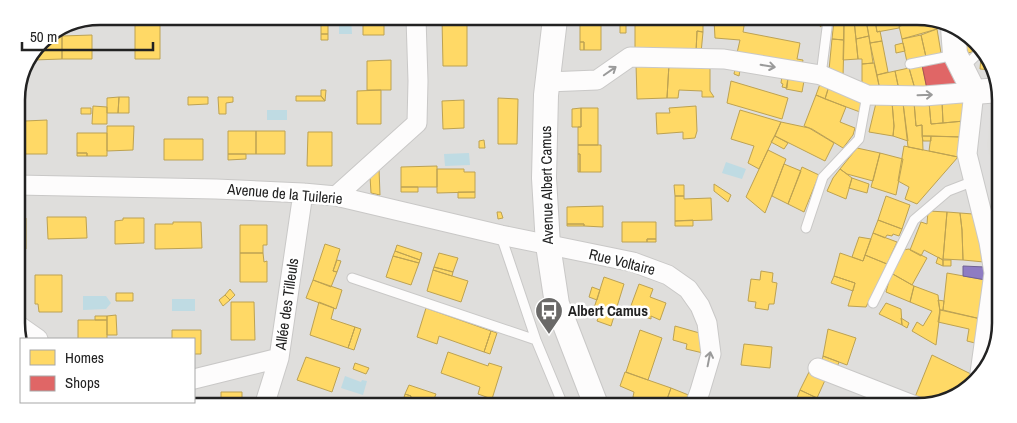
<svg xmlns="http://www.w3.org/2000/svg" width="1017" height="423" font-family="'Archivo Narrow',sans-serif">
<style>
.residential{fill:#dfdedc}
.parking{fill:#e0dfde}
.water{fill:#bfdbe3}
.homes{fill:#ffd966;stroke:#bda252}
.shops{fill:#e06666;stroke:#a75252}
.offices{fill:#8e7cc3;stroke:#6e6193}
.lines{fill:none;stroke-linecap:round;stroke-linejoin:round}
.service-casing{stroke:#c9c8c7;stroke-width:11}
.minor-casing{stroke:#c9c8c7;stroke-width:21}
.tertiary-casing{stroke:#c9c8c7;stroke-width:26}
.service{stroke:#fdfcfc;stroke-width:9}
.minor{stroke:#fdfcfc;stroke-width:19}
.tertiary{stroke:#fdfcfc;stroke-width:24}
.oneway{stroke:#9a9a9a}
.labels{text-anchor:middle;stroke-width:5;stroke-linejoin:round;paint-order:stroke}
.street-label{font-size:15px;fill:#222;stroke:#fff}
.poi-label{font-size:15px;font-weight:bold;fill:#222;stroke:#fff;text-anchor:start}
.rim{fill:none;stroke:#222;stroke-width:2.5}
</style>
<rect width="100%" height="100%" fill="#f0eeeb"/>
<path class="residential" d="M100,16L944,21L983,49L1000,88L996,350L968,390L923,407L73,402H194V339H21V346L18,339L16,94L44,37Z"/>
<path class="parking" d="M978,100H992L987,146L999,190L998,239L973,148Z"/>
<path class="water" d="M339,18H351L352,34H339Z
M267,110H287V120H267Z
M469,153L470,165L445,166L444,154Z
M726,162L746,169L742,179L722,173Z
M83,296H106L111,303L106,309L83,310Z
M172,299H195V311H172Z
M345,376L361,382L362,380L367,381L363,395L341,388Z"/>
<path class="homes" d="M160,17V59H135V18Z
M363,18H384V35H363Z
M499,18L522,19V20H499Z
M442,19H467V66H443Z
M580,19H601V50H584V42H580Z
M612,19H626V33H620V22H613Z
M635,19H692V24L703,25V32L697,31L696,52L635,50Z
M321,20H328V34H321Z
M714,20H745L743,32L800,43L797,59L803,60L802,65L737,53L740,40L715,38Z
M813,20H822L821,27Z
M834,20H844V40L832,39Z
M844,20H854L858,59L843,60Z
M854,20H866L869,36L856,39Z
M866,20H875L877,32L880,31L882,41L870,43Z
M875,20L899,21L900,26L899,28L877,32Z
M899,21H916V22L900,26Z
M916,21H935L937,29L902,39L899,26L916,22Z
M937,29L941,53L926,57L921,35Z
M62,31V36H52V34Z
M697,31L703,32L701,53L696,52Z
M321,34H328V40H321Z
M92,35V59H62V36Z
M921,35L926,57L907,62L902,39Z
M47,36H62V59L33,60L44,37Z
M869,36L873,63L862,64V59H858L856,39Z
M968,38L980,46L975,51L968,53L964,41Z
M832,39L844,40L843,77L829,70Z
M882,41L888,72L877,75L870,43Z
M580,42H584V50H580Z
M903,43L905,51L896,53L895,45Z
M985,53L992,70L980,69L981,57Z
M391,60V90H367V61Z
M874,63L880,90L862,88V64Z
M636,64H669L667,98L637,99Z
M669,64L710,66V91L714,97H702V91L679,90L678,98H667Z
M922,65L927,89H915L909,68Z
M909,68L915,89L899,90L895,71Z
M735,69L740,70L739,76L734,74Z
M895,71L899,90H880L877,75Z
M782,76L788,78L787,88L782,87L783,84L781,83Z
M788,78L804,81L802,92L786,89Z
M731,81L788,98L782,119L727,103Z
M21,84L22,93L17,94Z
M820,84L829,86L825,99L816,95Z
M829,86L863,98L860,112L825,99Z
M321,90H326L325,101L321,96Z
M381,90V124H357V91Z
M816,95L846,107L840,122L855,128L853,135L843,148L812,129L804,126Z
M296,96H321L325,101H296Z
M119,97H129V113H118Z
M119,97L118,113H107V98Z
M188,97H208V104L188,105Z
M218,97H233V102L226,103V114H219Z
M498,98L518,99L517,144H498Z
M996,99H1000V116H997Z
M464,100V128L443,129L442,101Z
M968,100L964,121L943,123L942,101Z
M942,101L943,123L931,124L929,102Z
M892,102L894,126L893,136L869,132L876,103Z
M892,102L903,103L908,141L893,136L894,126Z
M914,102H929L931,124L964,121L962,137L922,136V125L916,126Z
M914,102L916,126L922,125L923,150L908,147L903,103Z
M93,106L107,107V124H92Z
M696,106L697,131L695,138L683,139V132L657,134L656,113H670L669,108Z
M81,108H91V114H81Z
M581,108V127H572V109Z
M581,108H598V145H578V127H581Z
M740,110L781,122L759,169L748,163L754,146L731,139Z
M47,120V154H17V126H24L25,121Z
M781,122L809,128L834,143L825,161L775,136Z
M107,126H134L133,150L107,151Z
M228,131H256V154H228Z
M256,131H285V154H256Z
M308,132H332V166H307Z
M77,133H107V156H87V153H77Z
M775,136L788,143L784,149L771,142Z
M922,136H931V141H923Z
M931,136L962,137L958,157L929,151Z
M164,139H203V160H164Z
M484,140L485,148H479V141Z
M578,145H601V172H580V154H578Z
M904,146L958,157L917,204L905,199L909,187L898,181Z
M857,148L880,153L873,181L847,174L840,169Z
M768,150L786,159L765,213L746,197Z
M77,153H87V156H77Z
M880,153L903,159L896,195L871,187Z
M228,154H246V159L228,160Z
M578,154H580V172H578Z
M784,164L801,171L788,204L772,196Z
M437,166V187H401V167Z
M802,167L819,175L804,212L788,204Z
M379,168L380,195L371,193L370,176Z
M437,169H464V172H475V192L437,193Z
M840,169L852,178L846,199L827,191L833,178Z
M852,178L869,184L867,193L849,188Z
M714,184L731,195L728,202L714,191Z
M674,185H684V196H675Z
M401,187H418V192H401Z
M458,192H475V198H458Z
M675,196H684V199L711,198L712,220L675,221Z
M886,196L910,205L902,229L878,220Z
M603,206V227L584,226V224H567V207Z
M928,211L947,212L943,260L924,250L921,256L910,250L921,222L927,224Z
M497,212H501L503,218L498,219Z
M947,212L960,213L962,230L963,260L943,259Z
M960,213L973,214L984,262L963,260L962,230Z
M47,217H86L87,238L48,239Z
M17,218H26V249L17,250Z
M123,218H144V243L115,244V221L123,220Z
M693,220V226H675V221Z
M878,220L902,229L899,236L893,234L892,236L887,235L885,238L873,233Z
M173,222H201L202,248L155,249V224H173Z
M622,222H656V239H647V242H622Z
M567,224H584V226H567Z
M240,225H267V245H263V253H240Z
M873,233L897,242L887,264L865,255Z
M859,237L871,239L863,261L852,257Z
M647,239H656V242H647Z
M325,244L340,249L333,271L337,272L331,287L313,280Z
M397,245L422,253L420,260L395,251Z
M909,249L927,258L912,285L891,273L903,250Z
M395,251L420,260L419,263L393,256Z
M240,253H263L264,262L267,261V282H240Z
M439,253L458,258L453,272L434,267Z
M840,253L863,261L865,255L887,264L866,307L848,306L855,283L834,276Z
M393,256L419,263L411,285L386,277Z
M938,257L943,260V266L936,263Z
M337,260L341,261L337,272L333,271Z
M943,260H951V266H943Z
M434,267L453,272L452,276L433,270Z
M433,270L468,281L461,302L427,291Z
M761,271L773,273L772,282L777,283L774,304H769L768,310L755,308L756,302L748,301L751,279L760,280Z
M891,273L914,286L910,302L886,292Z
M947,273L986,280L981,319L943,310Z
M35,275H62V312H39L38,304H35Z
M834,276L855,283L853,291L831,283Z
M604,277L624,284L611,326L597,321L601,310L594,308Z
M313,280L342,290L336,309L306,298Z
M639,284L653,289L650,297L666,303L660,320L651,316V319L629,311Z
M914,286L938,295L940,313L936,345L912,331L917,322L923,326L932,311L910,302Z
M592,287L600,290L597,300L589,297Z
M230,289L235,295L230,300L225,295Z
M116,293H133V301H116Z
M225,295L230,300L223,306L219,300Z
M938,300L944,301L943,310H940Z
M231,302H254L255,340H231Z
M319,302L334,308L331,319L355,327L348,348L310,335Z
M886,303L901,309L902,325L879,314Z
M426,308L491,331L484,352L439,336L437,344L417,337Z
M940,310L981,319L979,344L967,341L969,329L938,322Z
M116,315L117,335H107V316Z
M95,316H107V320H95Z
M901,318L909,323L907,328L902,325Z
M78,320H107V339H78Z
M675,326L703,334V353L686,349L687,344L673,340Z
M355,327L361,329L354,350L348,348Z
M828,329L856,338L847,365L823,356Z
M995,329L997,330L996,348H992Z
M172,330H201V354H194V339H172Z
M640,330L662,338L648,380L626,372Z
M491,331L497,333L490,354L484,352Z
M744,344L772,347L770,368L741,365Z
M448,352L488,366L489,363L502,367L492,399L478,394L480,387L441,373Z
M932,355L973,375L967,390L928,404L915,397Z
M823,356L839,362L837,367L822,361Z
M306,357L340,368L332,392L297,380Z
M355,363L369,368L366,374L353,369Z
M810,370L826,378L817,398L800,390Z
M625,372L671,388L665,405H656L633,397L634,392L620,386Z
M409,385L436,394L432,404H408L411,396L405,394Z
M671,388L691,396L688,405H665Z
M800,390L817,398L813,406H794Z
M221,392H242V403H221Z
M405,394L411,396L408,404H402Z
M862,398L876,404L875,406H858Z"/>
<path class="shops" d="M948,60L958,84L927,89L922,65Z"/>
<path class="offices" d="M963,266L985,267L986,280L963,276Z"/>
<g class="lines">
<defs>
<path id="service" d="M910,64L955,55
M964,67L983,49
M821,75L828,20
M806,228L823,177L859,139L867,95
M501,236L536,340L563,405
M352,278L536,340
M873,303L914,220L948,191L974,181"/>
<path id="minor" d="M547,82L597,80L630,57L724,59L821,75L867,95L924,96L974,92L967,154L989,242L994,273L980,373
M17,185L216,189L303,193L336,196L501,235L633,262L668,275L688,289L700,306L707,323L711,354L700,391L695,405
M336,196L417,123L418,81L416,18
M18,325L38,339
M818,368L918,407
M194,379L279,358L303,193
M265,403L279,358"/>
<path id="tertiary" d="M555,19L546,95L544,178L548,245L557,304L596,405
M953,27L955,54L974,92L1000,90"/>
</defs>
<use href="#service" class="service-casing"/>
<use href="#minor" class="minor-casing"/>
<use href="#tertiary" class="tertiary-casing"/>
<use href="#service" class="service"/>
<use href="#minor" class="minor"/>
<use href="#tertiary" class="tertiary"/>
</g>
<defs><path id="oneway-shaft" d="M-6 0H5M1.5-3L5.5 0L1.5 3" fill="none" stroke-width="1.6" stroke-linecap="round" stroke-linejoin="round" transform="scale(1.25)"/></defs>
<g class="oneway">
<use href="#oneway-shaft" transform="translate(768 66) rotate(9)"/>
<use href="#oneway-shaft" transform="translate(610 71) rotate(-35)"/>
<use href="#oneway-shaft" transform="translate(925 95) rotate(-2)"/>
<use href="#oneway-shaft" transform="translate(709 359) rotate(-79)"/>
</g>
<defs>
<symbol id="bus-pin" viewBox="-11 -11 22 30"><path d="M0 17L-7.5 6A9.5 9.5 0 1 1 7.5 6Z" fill="#6a6968" stroke="#fff"/><path d="M-5-6H5V4H4V6H2V4H-2V6H-4V4H-5ZM-3.5-4V0h7V-4ZM-3.5 1.2v1.5H-2V1.2ZM2 1.2v1.5H3.5V1.2Z" fill="#fff"/></symbol>
</defs>
<g fill-rule="evenodd">
<use href="#bus-pin" x="533" y="295" width="32" height="43"/>
</g>
<g class="labels">
<g class="street-label">
<text transform="translate(547 185) rotate(-91)" y="5">Avenue Albert Camus</text>
<text transform="translate(285 194) rotate(5)" y="5">Avenue de la Tuilerie</text>
<text transform="translate(622 262) rotate(14)" y="5">Rue Voltaire</text>
<text transform="translate(287 304) rotate(-82)" y="5">Allée des Tilleuls</text>
</g>
<g class="poi-label">
<text x="568" y="316">Albert Camus</text>
</g>
</g>
<path d="M0 0H1017V423H0ZM100 25H917A75 75 0 0 1 992 100V323A75 75 0 0 1 917 398H100A75 75 0 0 1 25 323V100A75 75 0 0 1 100 25Z" fill="#fff" fill-rule="evenodd"/>
<path class="rim" d="M100 25H917A75 75 0 0 1 992 100V323A75 75 0 0 1 917 398H100A75 75 0 0 1 25 323V100A75 75 0 0 1 100 25Z"/>
<rect x="20" y="338" width="175" height="65" fill="#ffffff" stroke="#a7a7a7"/>
<rect x="30" y="350" width="25" height="15" fill="#ffd966" stroke="#a7a7a7"/>
<text x="65" y="363" font-size="15" fill="#222222">Homes</text>
<rect x="30" y="376" width="25" height="15" fill="#e06666" stroke="#a7a7a7"/>
<text x="65" y="388" font-size="15" fill="#222222">Shops</text>
<path d="M22 42v8h131v-8" fill="none" stroke="#222222" stroke-width="2.5"/>
<text x="30" y="42" font-size="15" fill="#222222" stroke="#ffffff" stroke-width="4" paint-order="stroke">50 m</text>
</svg>
